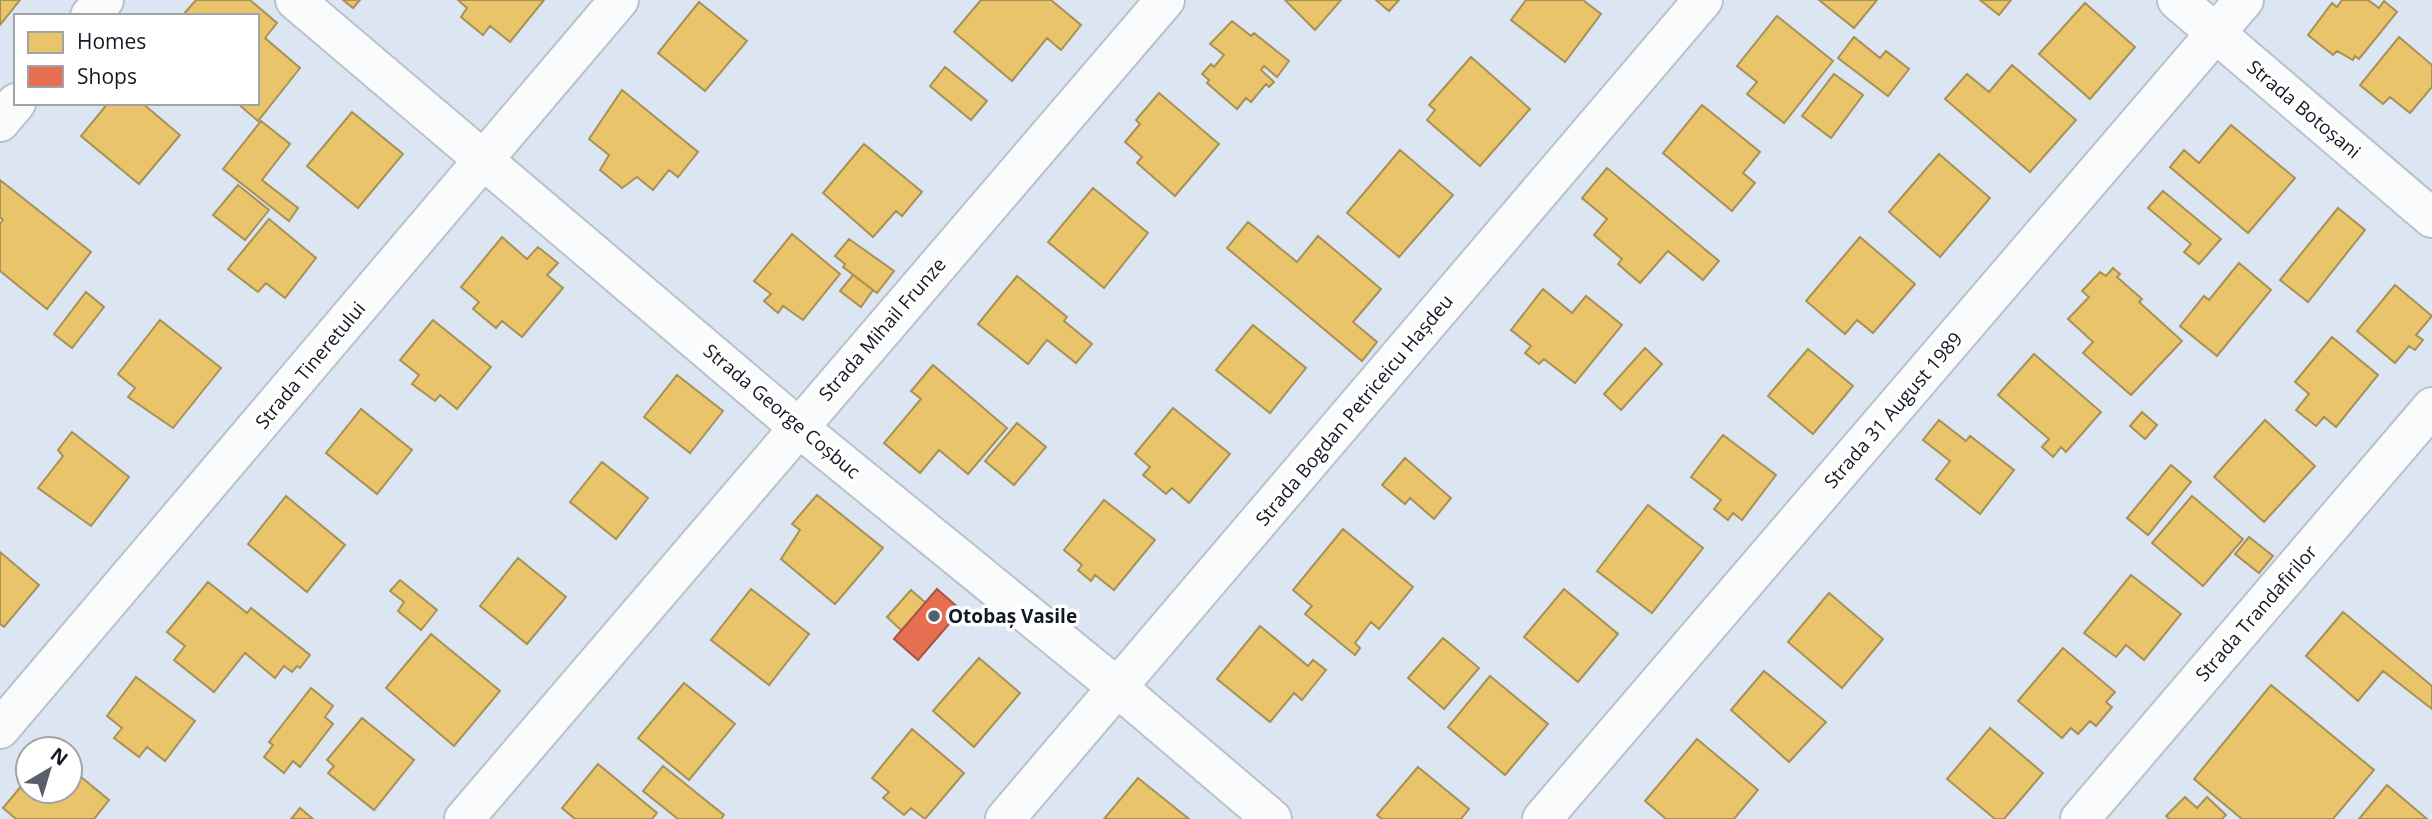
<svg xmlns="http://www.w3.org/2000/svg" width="2432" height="819" font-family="'Open Sans',sans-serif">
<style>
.homes{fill:#e9c46a;stroke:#a89154;stroke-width:2}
.shops{fill:#e76f51;stroke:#a75543;stroke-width:2}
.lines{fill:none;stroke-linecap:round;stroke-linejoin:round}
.minor-casing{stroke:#b9c1cb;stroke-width:42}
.minor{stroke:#fafbfd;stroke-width:38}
.poi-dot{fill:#59606b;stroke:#fff;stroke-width:2.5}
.labels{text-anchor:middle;stroke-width:7;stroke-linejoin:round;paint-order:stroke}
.street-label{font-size:19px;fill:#121922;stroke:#fff}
.poi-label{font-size:19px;font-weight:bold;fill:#121922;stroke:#fff;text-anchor:start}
</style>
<rect width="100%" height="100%" fill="#dce5f2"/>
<path class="homes" d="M0,0H20L0,25Z
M196,0H250L277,23L265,38L300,68L258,121L237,103H257V16H182Z
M343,0H360L353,8Z
M458,0H544L510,42L490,26L483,35L461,17L467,8Z
M981,0H1051L1081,25L1061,50L1047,38L1012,81L954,32Z
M1285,0H1341L1315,30Z
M1376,0H1399L1389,11Z
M1526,0H1583L1601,14L1565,62L1511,20Z
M1819,0H1877L1854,28Z
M1980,0H2011L1999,15Z
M2342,0H2368L2379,8L2384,1L2397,12L2359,59L2355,56L2353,60L2337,51L2333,55L2308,35L2332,3L2337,7Z
M699,2L747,41L705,91L658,53Z
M2085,3L2135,47L2090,99L2039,54Z
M1777,16L1833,61L1784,123L1747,94L1757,82L1737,66Z
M1232,21L1251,36L1254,33L1289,61L1277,77L1264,66L1261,70L1274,82L1269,87L1266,84L1251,102L1246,98L1237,109L1207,83L1209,80L1202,74L1211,64L1214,67L1224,55L1210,44Z
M1854,37L1880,58L1886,51L1909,69L1888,96L1838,58Z
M2399,37L2432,65V87L2410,113L2390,97L2383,104L2360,85Z
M1471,57L1530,109L1480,166L1427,120L1435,110L1429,105Z
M2012,65L2076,120L2030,172L1945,99L1967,74L1989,92Z
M945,67L987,101L971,120L930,86Z
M1834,74L1863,95L1831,138L1802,116Z
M622,90L698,152L678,177L669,170L653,190L637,177L622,188L600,170L609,155L589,139Z
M1159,93L1219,144L1175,196L1137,163L1142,157L1125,142L1140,124L1136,120Z
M108,103H142L180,135L139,184L81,136Z
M1702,105L1760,152L1743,173L1755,183L1732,211L1663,153Z
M352,112L403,154L358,208L307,166Z
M261,121L290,144L262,180L298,208L289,221L223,169Z
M2231,125L2295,178L2248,233L2170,167L2184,150L2199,163Z
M864,144L922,192L902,216L896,211L873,237L823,193Z
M1400,150L1453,195L1399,257L1347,213Z
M1939,154L1990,198L1940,257L1889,212Z
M1607,168L1719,261L1703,280L1668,251L1640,283L1618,264L1622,259L1594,235L1607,219L1582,198Z
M0,180L91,252L47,309L0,271V224L3,220L0,217Z
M238,185L269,210L245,240L213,215Z
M1093,188L1148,233L1104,288L1048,242Z
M2163,191L2221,239L2199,264L2184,252L2191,244L2148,208Z
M2338,208L2365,230L2308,302L2280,280Z
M269,219L316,258L285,298L266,283L258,292L228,269Z
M1248,222L1297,262L1318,236L1381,289L1353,322L1377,342L1362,361L1227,248Z
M792,234L840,274L803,320L783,306L778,313L764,301L771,294L754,281Z
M502,237L527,259L538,247L558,263L547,275L563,288L522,337L502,321L496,328L473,309L479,302L461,287Z
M1860,237L1915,284L1873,333L1857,320L1845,334L1806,301Z
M849,239L894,271L877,293L843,267L845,264L835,256Z
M2239,263L2271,290L2217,356L2180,326L2204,296L2209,300Z
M2113,268L2120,274L2117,277L2142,299L2139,302L2182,341L2131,395L2083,353L2093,342L2068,319L2089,297L2082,291L2100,272L2106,276Z
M853,275L873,290L861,307L840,291Z
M1017,276L1067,317L1064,321L1092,344L1076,363L1047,340L1028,364L978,324Z
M2395,285L2432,316L2416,335L2423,340L2415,350L2409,346L2395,363L2357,331Z
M1543,289L1572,313L1586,296L1622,325L1575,383L1544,359L1539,364L1525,353L1531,346L1511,330Z
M86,292L104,307L72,348L54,334Z
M160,320L221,368L173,428L128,397L135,388L118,374Z
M433,320L491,367L457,409L440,395L435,401L412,384L419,375L400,360Z
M1253,325L1306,368L1270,413L1216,370Z
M2332,337L2378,375L2336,427L2324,417L2316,426L2296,410L2309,394L2295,382Z
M1645,348L1662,364L1621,410L1604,394Z
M1808,349L1853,386L1813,434L1768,396Z
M2034,354L2101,412L2066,452L2061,447L2053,457L2042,447L2049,439L1998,395Z
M933,365L1007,428L968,474L939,450L920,473L884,443L921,399L911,391Z
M677,375L723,411L690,453L644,417Z
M1173,408L1230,454L1189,503L1172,488L1166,494L1143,475L1150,467L1135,454Z
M361,409L412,450L377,494L326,453Z
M2142,412L2157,425L2145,439L2130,426Z
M1939,420L1966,441L1970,436L2014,470L1980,514L1936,479L1950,461L1923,440Z
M2265,420L2315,466L2264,522L2214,477Z
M1017,423L1046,447L1014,485L985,461Z
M72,432L129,477L91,526L38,488L63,456L58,450Z
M1723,435L1776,475L1742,520L1733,513L1728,520L1714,509L1721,500L1691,477Z
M1405,458L1451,498L1434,519L1410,498L1405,504L1382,485Z
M602,462L648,498L616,539L570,502Z
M2171,465L2191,482L2148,535L2127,518Z
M817,495L883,548L835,604L781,559L800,530L792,524Z
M286,496L345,545L307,592L248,544Z
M2192,496L2243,539L2203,586L2152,543Z
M1104,500L1155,540L1114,590L1095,575L1091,581L1078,570L1082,565L1064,550Z
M1648,505L1703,548L1652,613L1597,571Z
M1343,529L1413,587L1379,629L1371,622L1355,643L1360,648L1355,655L1305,614L1312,606L1293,590Z
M2249,537L2273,556L2259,573L2235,554Z
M0,552L39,585L4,627L0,624Z
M518,558L566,597L527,644L480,606Z
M2131,575L2181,614L2144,660L2126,645L2116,657L2084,633Z
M400,580L437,610L421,630L398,611L404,602L390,591Z
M208,582L247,613L251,608L310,655L300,668L297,666L292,672L284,666L275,678L245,653L214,692L174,660L185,646L167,632Z
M751,589L809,634L769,685L711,640Z
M1564,589L1618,634L1578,682L1524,637Z
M911,590L926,603L902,631L887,617Z
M1829,593L1883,639L1842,688L1788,642Z
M2343,612L2432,686V709L2383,671L2358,701L2306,656Z
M1260,626L1308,666L1313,660L1326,670L1302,700L1294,693L1270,722L1217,679Z
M431,634L500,691L454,746L386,688Z
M1443,638L1479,668L1444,709L1408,678Z
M2063,648L2115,692L2106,702L2112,707L2096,726L2090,721L2078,734L2071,728L2062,738L2018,701Z
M979,658L1020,693L974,747L933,711Z
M1764,671L1826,722L1789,762L1731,710Z
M1490,676L1548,724L1505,775L1448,727Z
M136,677L195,721L165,761L147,747L139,757L114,738L122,728L107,716Z
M684,683L735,724L689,780L638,738Z
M2271,685L2374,770L2333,819H2242L2194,779Z
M311,688L333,706L325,717L333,724L300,767L293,761L284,773L264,757L273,745L269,742Z
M362,718L414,760L374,810L328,773L334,766L327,760Z
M1990,728L2043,773L2004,819H1995L1947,779Z
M912,729L964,773L925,819L911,808L904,815L883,798L889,792L872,778Z
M1697,739L1758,790L1734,819H1666L1645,801Z
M598,764L657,813L652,819H575L562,808Z
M663,766L724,815L721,819H678L643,791Z
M1418,767L1469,809L1461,819H1382L1377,815Z
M70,768L109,800L94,819H16L3,808L28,778V791H70Z
M1138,778L1189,819H1104Z
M2387,785L2427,819H2359Z
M2185,797L2197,808L2207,797L2226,815L2222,819H2169L2166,816Z
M300,808L313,819H291Z"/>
<path class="shops" d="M937,589L961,610L918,660L894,639Z"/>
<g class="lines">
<defs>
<path id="minor" d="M295,0L798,427L1117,687L1272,819
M2177,0L2432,218
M90,16L104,0
M0,122L16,103
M0,729L619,0
M464,819L1165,0
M1005,819L1703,0
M1542,819L2244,0
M2080,819L2432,407"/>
</defs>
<use href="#minor" class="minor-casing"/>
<use href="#minor" class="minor"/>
</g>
<circle class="poi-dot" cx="934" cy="616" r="7"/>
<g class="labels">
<g class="street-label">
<text transform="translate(2304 109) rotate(40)" y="7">Strada Botoșani</text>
<text transform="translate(882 329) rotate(-49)" y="7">Strada Mihail Frunze</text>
<text transform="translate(310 365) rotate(-50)" y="7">Strada Tineretului</text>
<text transform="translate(1354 410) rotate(-50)" y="7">Strada Bogdan Petriceicu Hașdeu</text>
<text transform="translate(1893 410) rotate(-49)" y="7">Strada 31 August 1989</text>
<text transform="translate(782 411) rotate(40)" y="7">Strada George Coșbuc</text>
<text transform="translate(2256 613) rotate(-49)" y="7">Strada Trandafirilor</text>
</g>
<g class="poi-label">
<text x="948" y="623">Otobaș Vasile</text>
</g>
</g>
<rect x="14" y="14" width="245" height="91" fill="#ffffff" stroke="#a0a3a7" stroke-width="2"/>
<rect x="28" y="32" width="35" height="21" fill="#e9c46a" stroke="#a0a3a7" stroke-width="2"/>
<text x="77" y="49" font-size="21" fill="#121922">Homes</text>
<rect x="28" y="66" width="35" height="21" fill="#e76f51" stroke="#a0a3a7" stroke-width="2"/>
<text x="77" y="84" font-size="21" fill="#121922">Shops</text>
<g transform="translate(49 770) rotate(38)"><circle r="33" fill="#ffffff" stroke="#a0a3a7" stroke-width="2"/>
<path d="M0-5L12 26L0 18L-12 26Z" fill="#59606b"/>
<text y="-10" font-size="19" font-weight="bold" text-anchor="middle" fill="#121922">N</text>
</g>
</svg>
